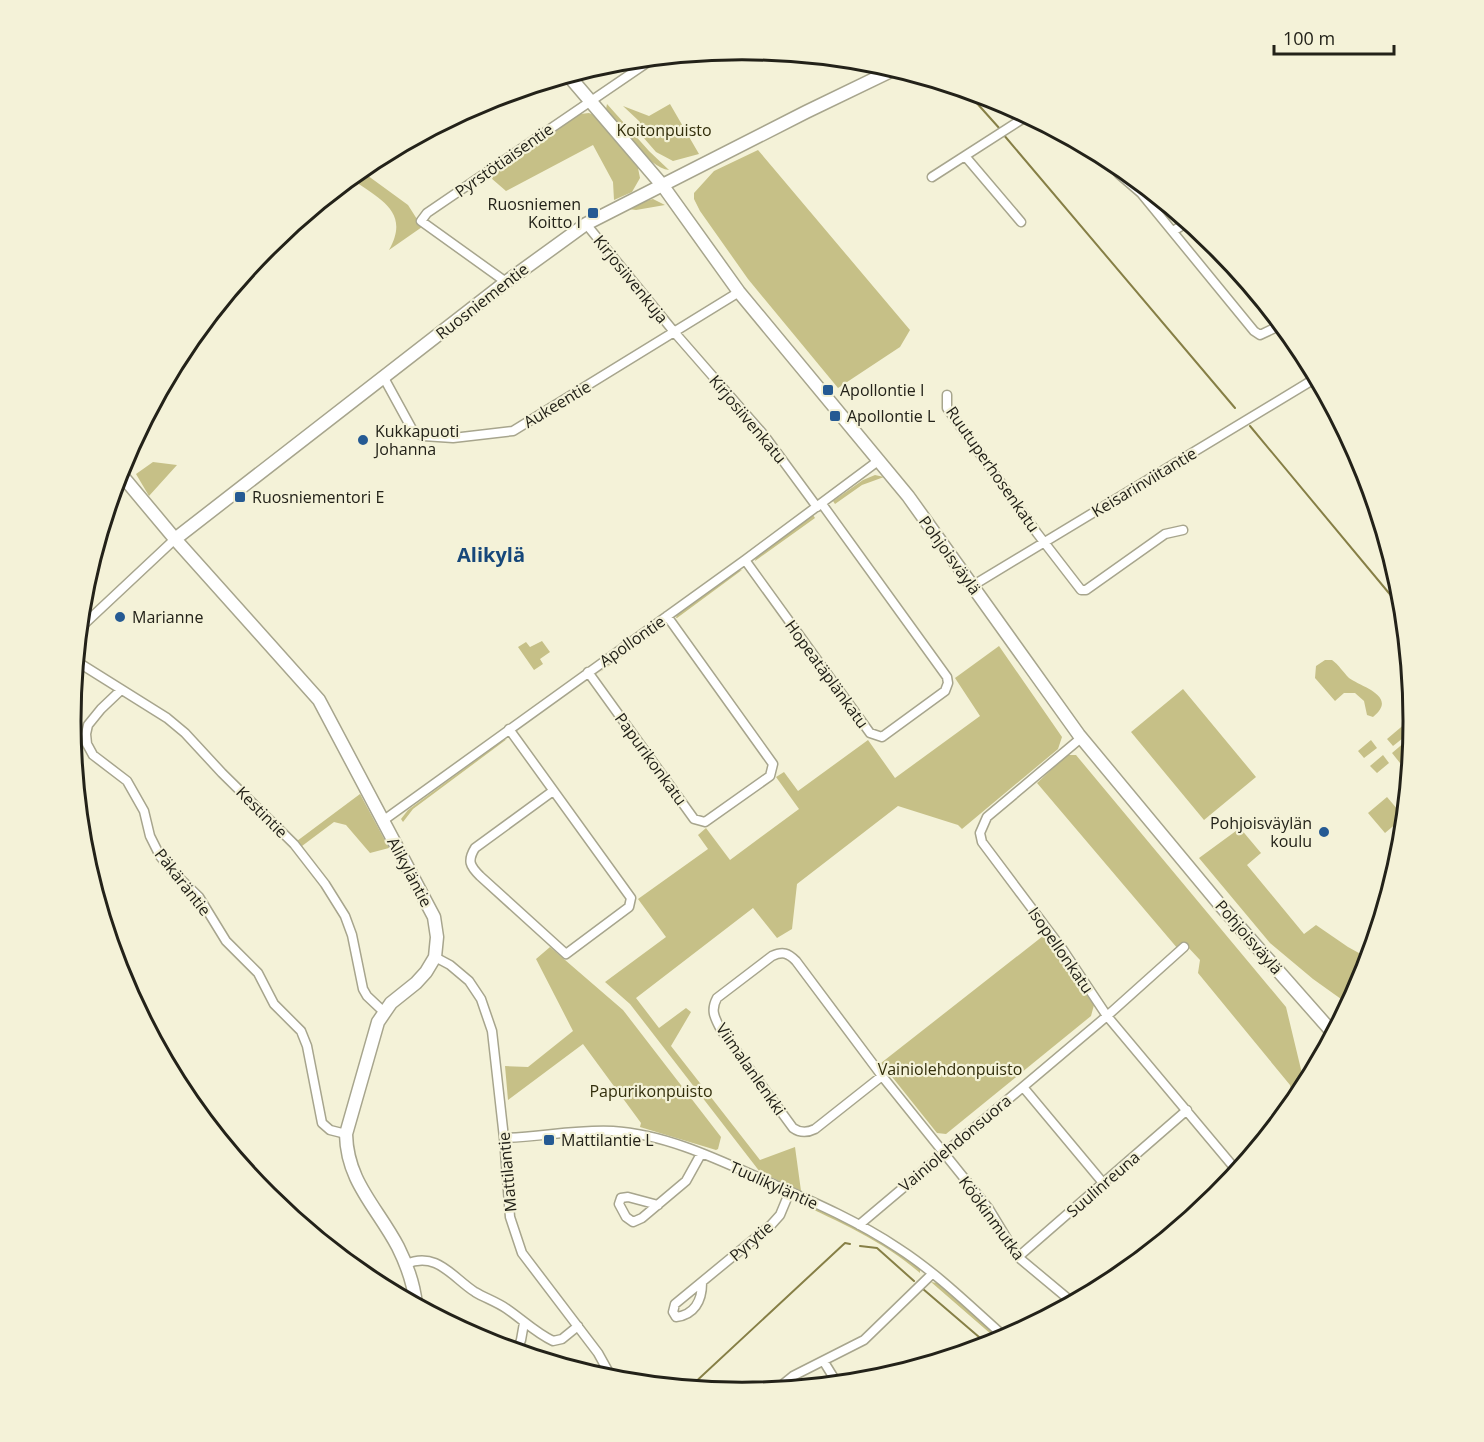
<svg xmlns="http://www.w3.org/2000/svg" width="1484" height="1442" font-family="'Open Sans',sans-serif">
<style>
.green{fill:#c6c087}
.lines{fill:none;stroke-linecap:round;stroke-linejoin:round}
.stream{stroke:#867f46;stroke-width:2}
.street-casing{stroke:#a7a58d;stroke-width:11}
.secondary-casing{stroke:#a7a58d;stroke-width:15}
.street{stroke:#fff;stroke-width:8}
.secondary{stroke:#fff;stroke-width:12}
.poi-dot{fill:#255a93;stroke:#f4f2d8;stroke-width:2}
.labels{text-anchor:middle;stroke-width:4.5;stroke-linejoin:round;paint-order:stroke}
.park-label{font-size:16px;fill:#322e0b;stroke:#f4f2d8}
.street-label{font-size:16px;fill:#232219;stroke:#f4f2d8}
.poi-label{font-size:16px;fill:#232219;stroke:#f4f2d8;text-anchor:start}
.quarter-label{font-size:20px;font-weight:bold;fill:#16477a;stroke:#f4f2d8}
.rim{fill:none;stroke:#232219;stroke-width:3}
</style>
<rect width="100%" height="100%" fill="#f4f2d8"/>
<path class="green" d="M607,104L649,151L669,170C648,168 620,125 606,109Z
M670,104L699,154L673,161L656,152L636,129L640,122L623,106L649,116Z
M589,113L594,115L638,168L640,178L632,192L614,200L613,182L593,145L506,191L491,178L485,181L484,178L580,114Z
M758,150L910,330L900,347L838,388L748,279L700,211L694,199V193L714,171Z
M360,170L408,205L422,227L389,250C411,211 379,199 350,178Z
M653,199L665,205L636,210L628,209L642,202Z
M297,222L205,322L267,246Z
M153,462L177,465L149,496L136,474Z
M875,475L884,477L862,485L835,504L833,501L863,480Z
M813,515L815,518L755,561L756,557Z
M742,570L677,618H676L677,614L737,571Z
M662,626L664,627L599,673L658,627Z
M542,641L550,652L540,659L543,664L534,670L518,647L526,642L530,647Z
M999,646L1062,737L1058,749L962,829L958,825L898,806L797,884L792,929L777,938L753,908L636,998L659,1028L686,1008L691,1012L671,1046L760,1160L795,1147L801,1191L760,1172L630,1004L605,982L666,937L638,899L708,849L698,835L706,828L730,860L799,809L776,777L784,772L798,791L868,740L895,778L980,716L955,678Z
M1325,660H1332C1339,665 1343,672 1349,678C1361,687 1399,696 1373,717L1367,715L1364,701L1355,693H1344L1335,701L1315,678L1316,666Z
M1183,689L1256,777L1204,820L1131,732Z
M1413,717V730L1393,746L1387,739Z
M1412,736L1408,773L1392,753Z
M507,739L413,809L403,822L401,819L408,810L502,741Z
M1371,740L1377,748L1364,758L1358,751Z
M1067,755H1076L1286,1007L1305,1086L1293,1103L1290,1085L1198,973L1200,960L1185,944L1178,949L1037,783Z
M1383,755L1389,763L1377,773L1370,766Z
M360,794L389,848L370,853L346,825L334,822L302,846L297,841Z
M1387,797L1404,817L1385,833L1368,813Z
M1240,828L1261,853L1247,865L1304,934L1316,925L1348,947L1368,958L1362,978L1348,1004L1313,979L1270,943L1199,858Z
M1043,936L1094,1005L1091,1016L946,1134L937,1133L881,1063Z
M550,947L623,1010L721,1137L718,1149L716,1150L640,1127L641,1123L583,1044L508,1100L505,1066L528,1067L573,1031L536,959Z
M795,1201H801C843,1220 885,1239 920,1269V1273C883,1241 839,1222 795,1201Z
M931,1282L937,1283L992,1331V1335Z"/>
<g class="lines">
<path class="stream" d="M966,91L1000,129
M1003,134L1235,408
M1250,426L1403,610
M860,1246L877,1248L914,1281
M923,1289L986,1343
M690,1387L845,1243L850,1244"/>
<defs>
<path id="street" d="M965,156L1021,222
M1106,158L1119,174L1141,193L1254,331L1260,335L1281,325
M932,177L1027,116
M586,224L675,333L764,435L817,507
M1173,231L1188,222
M506,282L421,221L427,213L654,58
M384,378L413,431L423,436L453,438L513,431L739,292
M947,395V408L1037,533L1081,590H1086L1165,534L1183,530
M745,560L870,733L882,737L945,691L948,683L947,677L822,504
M972,586L1316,378
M80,628L175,539
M76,661L167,718L185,733L222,773L294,844L325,884L345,916L352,935L363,989L367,996L384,1012
M588,672L694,819L705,822L770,776L773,764L667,616
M121,690L101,709L88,725L86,734L87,744L93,755L127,781L144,811L150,836L160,856L170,869L199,897L226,941L258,973L274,1004L301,1031L307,1046L322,1123L330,1130L346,1134
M509,729L631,898L629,907L566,954L480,876C470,866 467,861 475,848L553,791
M1081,738L987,817L980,833L982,842L1063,950L1107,1016L1237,1171
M384,820L745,560L878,461
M435,957L450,965L469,981L481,999L492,1031L504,1138L510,1217L522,1253L598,1353L613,1380
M882,1076L815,1129C807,1133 800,1133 793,1128L721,1030C715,1018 710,1011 717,998L772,956C783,951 788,953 796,961L882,1076L989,1209L1018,1257L1072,1302
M1023,1087L1104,1184
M504,1138C540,1137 577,1129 613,1131C665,1134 717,1159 764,1180C809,1200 856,1220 898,1248C937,1273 971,1307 1006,1338
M658,1205L628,1197L621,1198L619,1204L626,1217L633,1222L642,1218L686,1181L701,1154
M859,1225L1107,1016L1184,947
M1018,1257L1187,1110
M406,1264C437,1251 452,1277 475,1292C485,1298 497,1302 507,1309C523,1320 536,1333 553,1341L562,1339L578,1326
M702,1283C702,1301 694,1315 676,1317L673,1312L675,1304L771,1225L780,1215L790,1191
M994,1343L1002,1334
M517,1351L521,1340L524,1323
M824,1362L837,1383
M777,1389L793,1376L864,1340L932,1274"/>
<path id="secondary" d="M568,75L663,186L739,292L908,496L1079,735L1221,906L1333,1033
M119,472L175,539L319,700L434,917L437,937L435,957L426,972L416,983L391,1003L378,1022L346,1134C347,1182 377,1207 398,1247C407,1265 414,1285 416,1305
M175,539L506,282L586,224L806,112L895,69"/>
</defs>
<use href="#street" class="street-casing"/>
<use href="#secondary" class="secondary-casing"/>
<use href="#street" class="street"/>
<use href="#secondary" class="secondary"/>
</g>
<g class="poi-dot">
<rect x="587" y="207" width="12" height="12" rx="3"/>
<rect x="822" y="384" width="12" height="12" rx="3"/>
<rect x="829" y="410" width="12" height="12" rx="3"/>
<circle cx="363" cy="440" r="6"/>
<rect x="234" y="491" width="12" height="12" rx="3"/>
<circle cx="120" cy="617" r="6"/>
<circle cx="1324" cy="832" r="6"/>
<rect x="543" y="1134" width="12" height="12" rx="3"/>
</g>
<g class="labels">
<g class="park-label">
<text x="664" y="136">Koitonpuisto</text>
<text x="950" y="1075">Vainiolehdonpuisto</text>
<text x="651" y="1097">Papurikonpuisto</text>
</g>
<g class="street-label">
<text transform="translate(504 160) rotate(-35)" y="6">Pyrstötiaisentie</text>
<text transform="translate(631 279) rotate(51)" y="6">Kirjosiivenkuja</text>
<text transform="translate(482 301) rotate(-38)" y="6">Ruosniementie</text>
<text transform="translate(557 404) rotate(-31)" y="6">Aukeentie</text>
<text transform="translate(748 419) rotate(50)" y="6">Kirjosiivenkatu</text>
<text transform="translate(993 469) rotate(55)" y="6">Ruutuperhosenkatu</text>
<text transform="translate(1144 482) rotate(-31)" y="6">Keisarinviitantie</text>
<text transform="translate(950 555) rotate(54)" y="6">Pohjoisväylä</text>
<text transform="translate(632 641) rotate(-35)" y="6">Apollontie</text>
<text transform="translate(827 674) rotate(54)" y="6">Hopeatäplänkatu</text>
<text transform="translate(651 759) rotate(54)" y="6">Papurikonkatu</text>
<text transform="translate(262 812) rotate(45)" y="6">Kestintie</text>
<text transform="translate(410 872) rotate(62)" y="6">Alikyläntie</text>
<text transform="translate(183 882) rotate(52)" y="6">Päkäräntie</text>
<text transform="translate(1249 937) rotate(49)" y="6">Pohjoisväylä</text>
<text transform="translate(1061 950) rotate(55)" y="6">Isopellonkatu</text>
<text transform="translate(751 1069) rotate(55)" y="6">Viimalanlenkki</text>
<text transform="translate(955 1143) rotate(-40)" y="6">Vainiolehdonsuora</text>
<text transform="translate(507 1172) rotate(-95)" y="6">Mattilantie</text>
<text transform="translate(1103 1184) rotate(-41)" y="6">Suulinreuna</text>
<text transform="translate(774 1185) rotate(24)" y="6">Tuulikyläntie</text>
<text transform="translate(992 1218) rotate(54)" y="6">Köökinmutka</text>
<text transform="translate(751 1241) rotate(-41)" y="6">Pyrytie</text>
</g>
<g class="poi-label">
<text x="581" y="210" text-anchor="end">Ruosniemen<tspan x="581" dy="18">Koitto I</tspan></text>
<text x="840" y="396">Apollontie I</text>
<text x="847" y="422">Apollontie L</text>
<text x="375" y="437">Kukkapuoti<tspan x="375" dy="18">Johanna</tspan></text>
<text x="252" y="503">Ruosniementori E</text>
<text x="132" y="623">Marianne</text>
<text x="1312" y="829" text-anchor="end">Pohjoisväylän<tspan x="1312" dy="18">koulu</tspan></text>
<text x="561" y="1146">Mattilantie L</text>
</g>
<g class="quarter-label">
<text x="491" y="562">Alikylä</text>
</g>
</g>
<path d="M0 0H1484V1442H0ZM81 721a661 661 0 1 1 1322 0a661 661 0 1 1-1322 0Z" fill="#f4f2d8" fill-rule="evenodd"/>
<path class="rim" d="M81 721a661 661 0 1 1 1322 0a661 661 0 1 1-1322 0Z"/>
<path d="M1274 45v9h120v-9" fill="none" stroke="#232219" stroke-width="3"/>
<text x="1283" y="45" font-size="18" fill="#232219" stroke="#f4f2d8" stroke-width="4.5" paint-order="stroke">100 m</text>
</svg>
